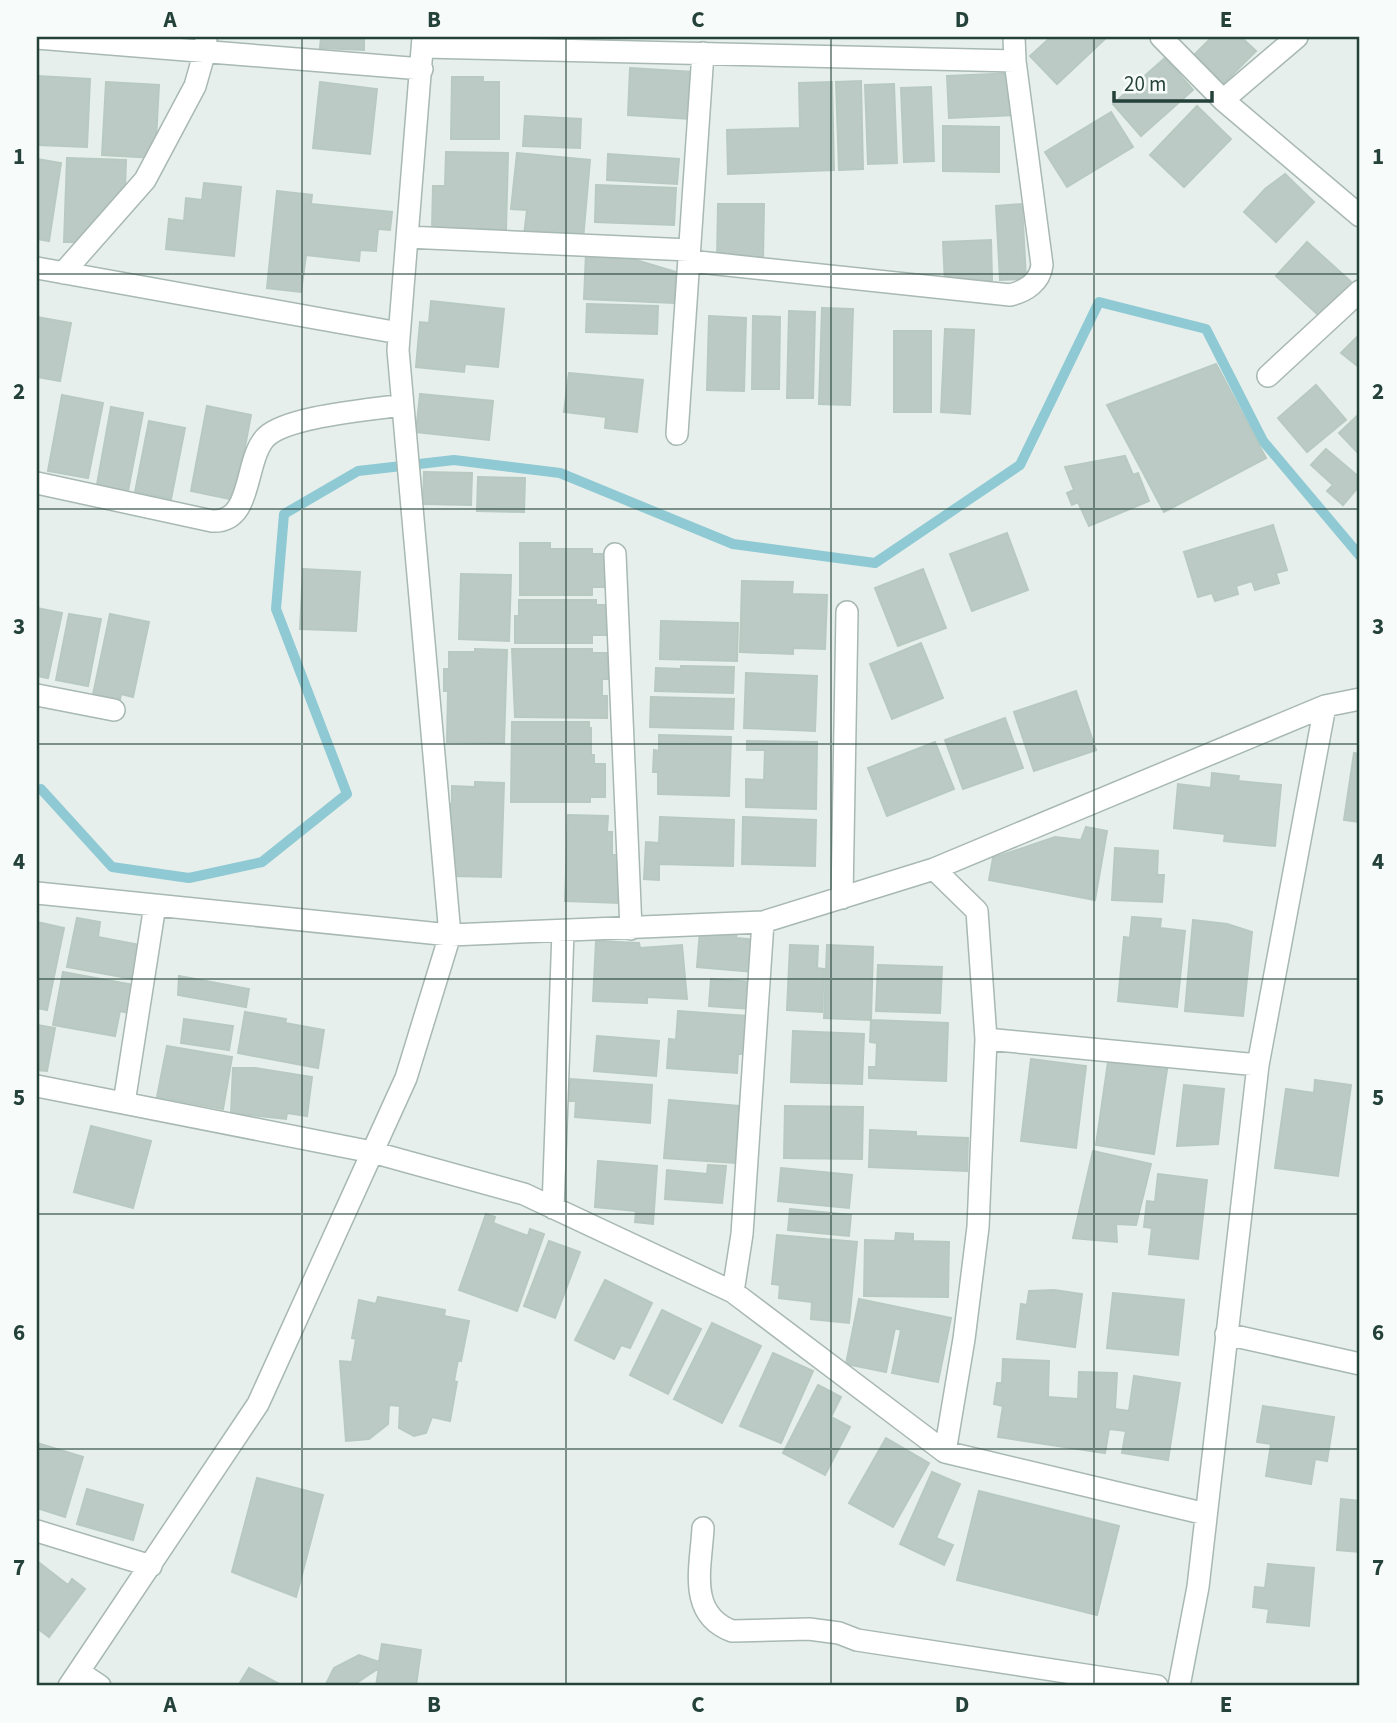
<svg xmlns="http://www.w3.org/2000/svg" width="1397" height="1723" font-family="'Source Sans 3',sans-serif">
<style>
.lines{fill:none;stroke-linecap:round;stroke-linejoin:round}
.stream{stroke:#8ec9d4;stroke-width:10}
.building{fill:#bbcac4;stroke:#b8c9c2;stroke-width:2}
.minor-casing{stroke:#a8b8b2;stroke-width:24}
.minor{stroke:#fff;stroke-width:21}
.grid{fill:none;stroke:#24423a;stroke-width:2;stroke-opacity:0.55}
.neatline{fill:none;stroke:#24423a;stroke-width:2.5}
.grid-label{font-size:23px;text-anchor:middle;font-weight:bold;fill:#24423a}
</style>
<rect width="100%" height="100%" fill="#e6efeb"/>
<g class="lines">
<path class="stream" d="M37,790L41,789L112,867L189,878L262,862L347,794L276,609L284,514L358,471L454,460L560,473L733,544L875,563L1020,465L1099,302L1206,329L1263,441L1360,556"/>
</g>
<path class="building" d="M321,37H364V50L320,48Z
M1051,37H1107L1057,84L1030,56Z
M1212,37H1241L1256,51L1224,83L1194,55Z
M1165,58L1193,90L1141,136L1113,104Z
M630,68L694,72L691,119L628,115Z
M1016,73L1018,115L949,118L947,76Z
M37,76L90,79L87,147L37,145Z
M452,77H483V82H499V139H451Z
M861,81L863,169L839,170L836,82Z
M106,82L159,85L155,158L102,155Z
M320,82L377,89L370,154L313,148Z
M832,82L834,170L728,174L727,130L800,128L799,83Z
M894,84L897,163L868,164L865,85Z
M931,87L934,161L904,162L901,88Z
M1197,106L1231,139L1184,187L1150,155Z
M1111,112L1133,147L1067,187L1045,152Z
M525,116L581,119L580,148L523,146Z
M943,126L999,127V172L943,171Z
M446,152L508,153L506,230L432,229L433,186H445Z
M517,153L590,160L583,240L524,235L527,210L511,209Z
M608,154L679,159L677,184L607,180Z
M67,158L126,160L125,188L88,242H64Z
M37,159L61,163L49,241L37,239Z
M1285,174L1314,202L1276,242L1244,212L1265,189Z
M204,183L241,187L234,256L166,249L169,219L184,221L186,198L202,200Z
M596,185L676,188L674,225L595,222Z
M277,191L312,195L311,204L392,212L390,230L378,229L376,251L360,250L359,261L306,255L301,292L267,288Z
M718,204H764L763,261H717Z
M1022,204L1026,279L1000,280L996,206Z
M991,240L992,280L945,283L943,242Z
M1307,242L1359,289L1327,323L1276,276Z
M586,253L616,254L676,272L674,303L584,299Z
M431,301L504,309L498,367L465,364L464,372L416,367L420,322L429,323Z
M587,304L658,306L657,334L586,332Z
M822,308L853,309L850,405L819,404Z
M789,311L815,312L813,398H787Z
M709,316L746,318L744,391L707,390Z
M753,316L780,317L779,389H752Z
M37,317L71,323L60,381L37,377Z
M945,329L974,330L970,414L941,412Z
M894,331H931V412H894Z
M1360,334V368L1341,353Z
M1216,364L1266,458L1164,512L1107,405Z
M569,373L643,380L637,432L605,428L606,417L564,412Z
M1316,385L1346,420L1307,452L1278,418Z
M420,394L493,401L489,440L416,432Z
M62,395L103,403L88,478L48,471Z
M207,406L251,415L235,500L191,491Z
M111,407L143,413L127,496L96,490Z
M1360,413V455L1339,433Z
M149,421L185,428L171,499L135,492Z
M1326,449L1360,478V485L1343,505L1327,491L1333,485L1311,465Z
M1125,456L1133,475L1138,473L1149,501L1089,526L1078,502L1072,505L1067,493L1074,490L1065,467Z
M424,472L472,473L471,505L423,504Z
M478,477L525,478L524,512L477,511Z
M1273,525L1287,570L1276,573L1279,583L1255,590L1252,581L1236,586L1238,594L1215,601L1212,593L1198,597L1184,552Z
M1007,533L1028,590L972,611L950,554Z
M520,543H550V549H592V554H608V587H592V595H520Z
M303,569L360,572L356,631L300,629Z
M923,569L946,628L898,646L875,588Z
M461,574L511,575L509,641L459,639Z
M742,581L793,582L792,594L827,595L825,649L793,648V654L740,652Z
M519,600H596V605H609V635H592V643H515V616H519Z
M37,608L62,613L48,678L37,676Z
M69,614L101,619L88,686L56,680Z
M110,614L149,622L133,697L121,694L118,710L91,704Z
M661,621L738,623L737,661L660,659Z
M921,643L943,698L892,719L870,664Z
M475,649L507,650L504,743L447,742L448,691H444V669H449V652H475Z
M512,649H592V653H608V679H602V696H607V718L515,717Z
M681,666L734,667L733,693L655,691L656,668L681,669Z
M746,673L817,676L815,731L744,728Z
M1076,691L1096,750L1034,771L1014,712Z
M651,697L734,699L733,729L650,727Z
M1005,718L1023,768L963,789L945,740Z
M512,722H589V728H591V755H594V764H605V797H590V802H511Z
M659,735L731,737L729,796L658,794V772H653L654,750L659,751Z
M747,741L817,742L816,809L746,807V779L764,780L765,750H747Z
M935,742L954,789L887,816L868,768Z
M1354,753L1360,754V822L1344,820Z
M1212,773L1239,776L1238,781L1281,785L1275,846L1224,841L1225,834L1174,828L1178,784L1211,788Z
M475,782L504,783L501,877L450,876L451,824H444V804H452V786L475,787Z
M568,815L608,816L607,832H612V855H622L621,903L565,901Z
M660,817L734,820L733,866L659,864V880L644,879L646,842L659,843Z
M743,817L816,820L815,866L742,864Z
M1086,827L1107,831L1095,900L989,880L993,858L1055,837L1081,840Z
M1115,848L1158,851L1157,875H1164L1162,902L1112,900Z
M1132,917L1161,919L1160,928L1185,931L1177,1007L1118,1001L1124,937L1130,938Z
M77,918L100,922L98,937L145,946L139,980L67,967Z
M1193,920L1227,924L1252,932L1243,1016L1185,1011Z
M37,922L64,928L47,1010L37,1008Z
M700,930L737,933L736,938L757,940L754,972L697,967Z
M596,941L639,943L640,948L682,945L687,999L647,997V1003L593,1001Z
M790,945L818,946L817,968L824,969L822,1012L787,1010Z
M827,945L873,947L871,1020L824,1018Z
M878,965L942,967L940,1013L876,1011Z
M63,972L134,985L129,1013L120,1011L115,1036L53,1025Z
M179,976L249,989L246,1007L178,995Z
M711,979L753,982L751,1009L709,1006Z
M678,1011L747,1016L744,1054H738L737,1073L667,1068L669,1039L676,1040Z
M245,1012L286,1019L285,1023L324,1030L318,1068L238,1053Z
M184,1019L233,1026L229,1050L181,1043Z
M871,1020L948,1023L946,1081L869,1078V1067H876L877,1043L870,1042Z
M37,1025L55,1028L47,1071L37,1070Z
M793,1031L864,1034L862,1084L791,1082Z
M597,1036L659,1041L656,1076L594,1071Z
M167,1046L232,1057L223,1109L157,1097Z
M1109,1055L1168,1063L1154,1154L1096,1145Z
M1031,1059L1086,1066L1076,1148L1021,1141Z
M233,1068H255L312,1077L307,1116L287,1113L286,1119L231,1113Z
M570,1079L652,1085L650,1123L575,1117L576,1101H569Z
M1315,1080L1351,1085L1338,1176L1275,1168L1286,1089L1314,1093Z
M1184,1085L1224,1089L1218,1144L1177,1146Z
M669,1100L739,1106L735,1163L664,1158Z
M785,1106L863,1107L862,1159L784,1158Z
M91,1126L151,1141L133,1208L74,1192Z
M870,1130L916,1132V1136L968,1138L967,1171L869,1167Z
M1093,1151L1151,1164L1136,1225L1116,1224L1117,1242L1073,1238Z
M598,1161L657,1166L653,1224L635,1222L636,1211L595,1207Z
M708,1165L726,1166L722,1203L665,1199L667,1170L707,1174Z
M781,1168L852,1175L849,1208L778,1201Z
M1158,1174L1207,1180L1198,1259L1149,1254L1152,1228L1144,1227L1147,1201L1155,1202Z
M790,1209L851,1215L849,1236L788,1230Z
M486,1214L495,1217L493,1223L528,1236L530,1229L544,1234L517,1311L459,1290Z
M896,1233L913,1234V1241L949,1242L948,1297L864,1296L865,1240L895,1241Z
M777,1235L857,1242L849,1323L811,1319L812,1302L779,1298L780,1285L772,1284Z
M549,1241L580,1252L555,1318L524,1306Z
M605,1280L652,1303L630,1348L621,1345L614,1359L575,1340Z
M1054,1290L1082,1294L1075,1347L1017,1339L1021,1304L1027,1305L1029,1291Z
M1113,1293L1184,1300L1178,1355L1107,1348Z
M378,1297L445,1310L444,1316L469,1321L461,1361L458,1360L454,1381L457,1382L450,1421L432,1417L426,1433L414,1436L399,1428L400,1406L389,1405L388,1424L369,1439L346,1441L340,1361L352,1362L356,1339L352,1338L359,1300L376,1304Z
M859,1299L951,1318L938,1382L892,1373L901,1330L895,1328L886,1372L846,1364Z
M662,1310L701,1329L668,1394L630,1375Z
M712,1323L761,1346L722,1423L674,1399Z
M773,1353L813,1371L781,1443L740,1426Z
M1003,1359L1049,1361L1048,1397L1078,1399L1079,1372L1117,1373L1115,1409L1129,1411L1134,1376L1180,1383L1168,1460L1122,1453L1126,1431L1109,1429L1105,1453L998,1437L1003,1406L994,1404L997,1383H1002Z
M818,1385L841,1397L831,1417L850,1427L825,1475L783,1453Z
M1263,1406L1334,1417L1327,1461L1315,1459L1311,1484L1266,1476L1271,1444L1257,1442Z
M886,1438L929,1463L893,1527L849,1503Z
M37,1443L83,1457L65,1517L37,1508Z
M932,1472L960,1484L936,1538L953,1545L944,1565L900,1544Z
M257,1478L323,1495L296,1597L232,1572Z
M87,1489L143,1505L133,1540L77,1524Z
M979,1491L1119,1526L1097,1615L957,1580Z
M1341,1499L1360,1501V1552L1337,1550Z
M37,1561L68,1585L72,1579L85,1589L49,1637L37,1628Z
M1268,1564L1314,1568L1309,1626L1267,1622L1269,1609L1253,1607L1255,1587L1265,1588Z
M382,1644L421,1650L416,1686H376L379,1668L352,1686H325L334,1668L359,1655L379,1662Z
M249,1668L283,1686H238Z"/>
<g class="lines">
<defs>
<path id="minor" d="M1161,37L1223,100L1360,216
M37,38L422,69
M424,47L1015,61L1014,37
M1223,100L1297,37
M407,237L689,250
M689,261L1010,295C1026,291 1040,282 1042,265L1015,61
M37,268L399,333
M63,273L145,180L195,86L205,51L206,39
M1268,376L1360,291
M677,434L703,53
M37,483L212,521C254,523 243,461 266,437C288,416 371,410 402,405
M615,554L631,929
M37,695L114,710
M934,869L1325,706
M37,893L450,935L398,350L423,37
M842,898L847,612
M37,1086L372,1152L524,1194L733,1292L945,1452L1206,1514
M124,1103L155,905
M553,1208L563,932
M733,1292L742,1234L763,922
M1226,1334L1360,1364
M945,1452L964,1339L978,1227L986,1039
M703,1528C701,1567 687,1614 732,1631L809,1629L839,1633L857,1640L1157,1686
M37,1531L151,1566
M79,1672L100,1686
M69,1686L258,1404L406,1078L450,935L763,922L934,869L977,911L986,1039L1258,1065L1325,706L1360,699
M1179,1686L1198,1587L1258,1065"/>
</defs>
<use href="#minor" class="minor-casing"/>
<use href="#minor" class="minor"/>
</g>
<path class="grid" d="M302,37V1686M566,37V1686M831,37V1686M1094,37V1686M37,274H1360M37,509H1360M37,744H1360M37,979H1360M37,1214H1360M37,1449H1360"/>
<rect width="1397" height="1723" fill="none" stroke="#f7fbf9" stroke-width="77"/>
<path d="M1114 91v10h98v-10" fill="none" stroke="#24423a" stroke-width="3.5"/>
<text x="1124" y="91" font-size="21" fill="#24423a" stroke="#f7fbf9" stroke-width="5" paint-order="stroke">20 m</text>
<rect x="38" y="38" width="1320" height="1646" class="neatline"/>
<g class="grid-label">
<text x="170" y="27">A</text>
<text x="434" y="27">B</text>
<text x="698" y="27">C</text>
<text x="962" y="27">D</text>
<text x="1226" y="27">E</text>
<text x="19" y="164">1</text>
<text x="1378" y="164">1</text>
<text x="19" y="399">2</text>
<text x="1378" y="399">2</text>
<text x="19" y="634">3</text>
<text x="1378" y="634">3</text>
<text x="19" y="869">4</text>
<text x="1378" y="869">4</text>
<text x="19" y="1105">5</text>
<text x="1378" y="1105">5</text>
<text x="19" y="1340">6</text>
<text x="1378" y="1340">6</text>
<text x="19" y="1575">7</text>
<text x="1378" y="1575">7</text>
<text x="170" y="1712">A</text>
<text x="434" y="1712">B</text>
<text x="698" y="1712">C</text>
<text x="962" y="1712">D</text>
<text x="1226" y="1712">E</text>
</g>
</svg>
